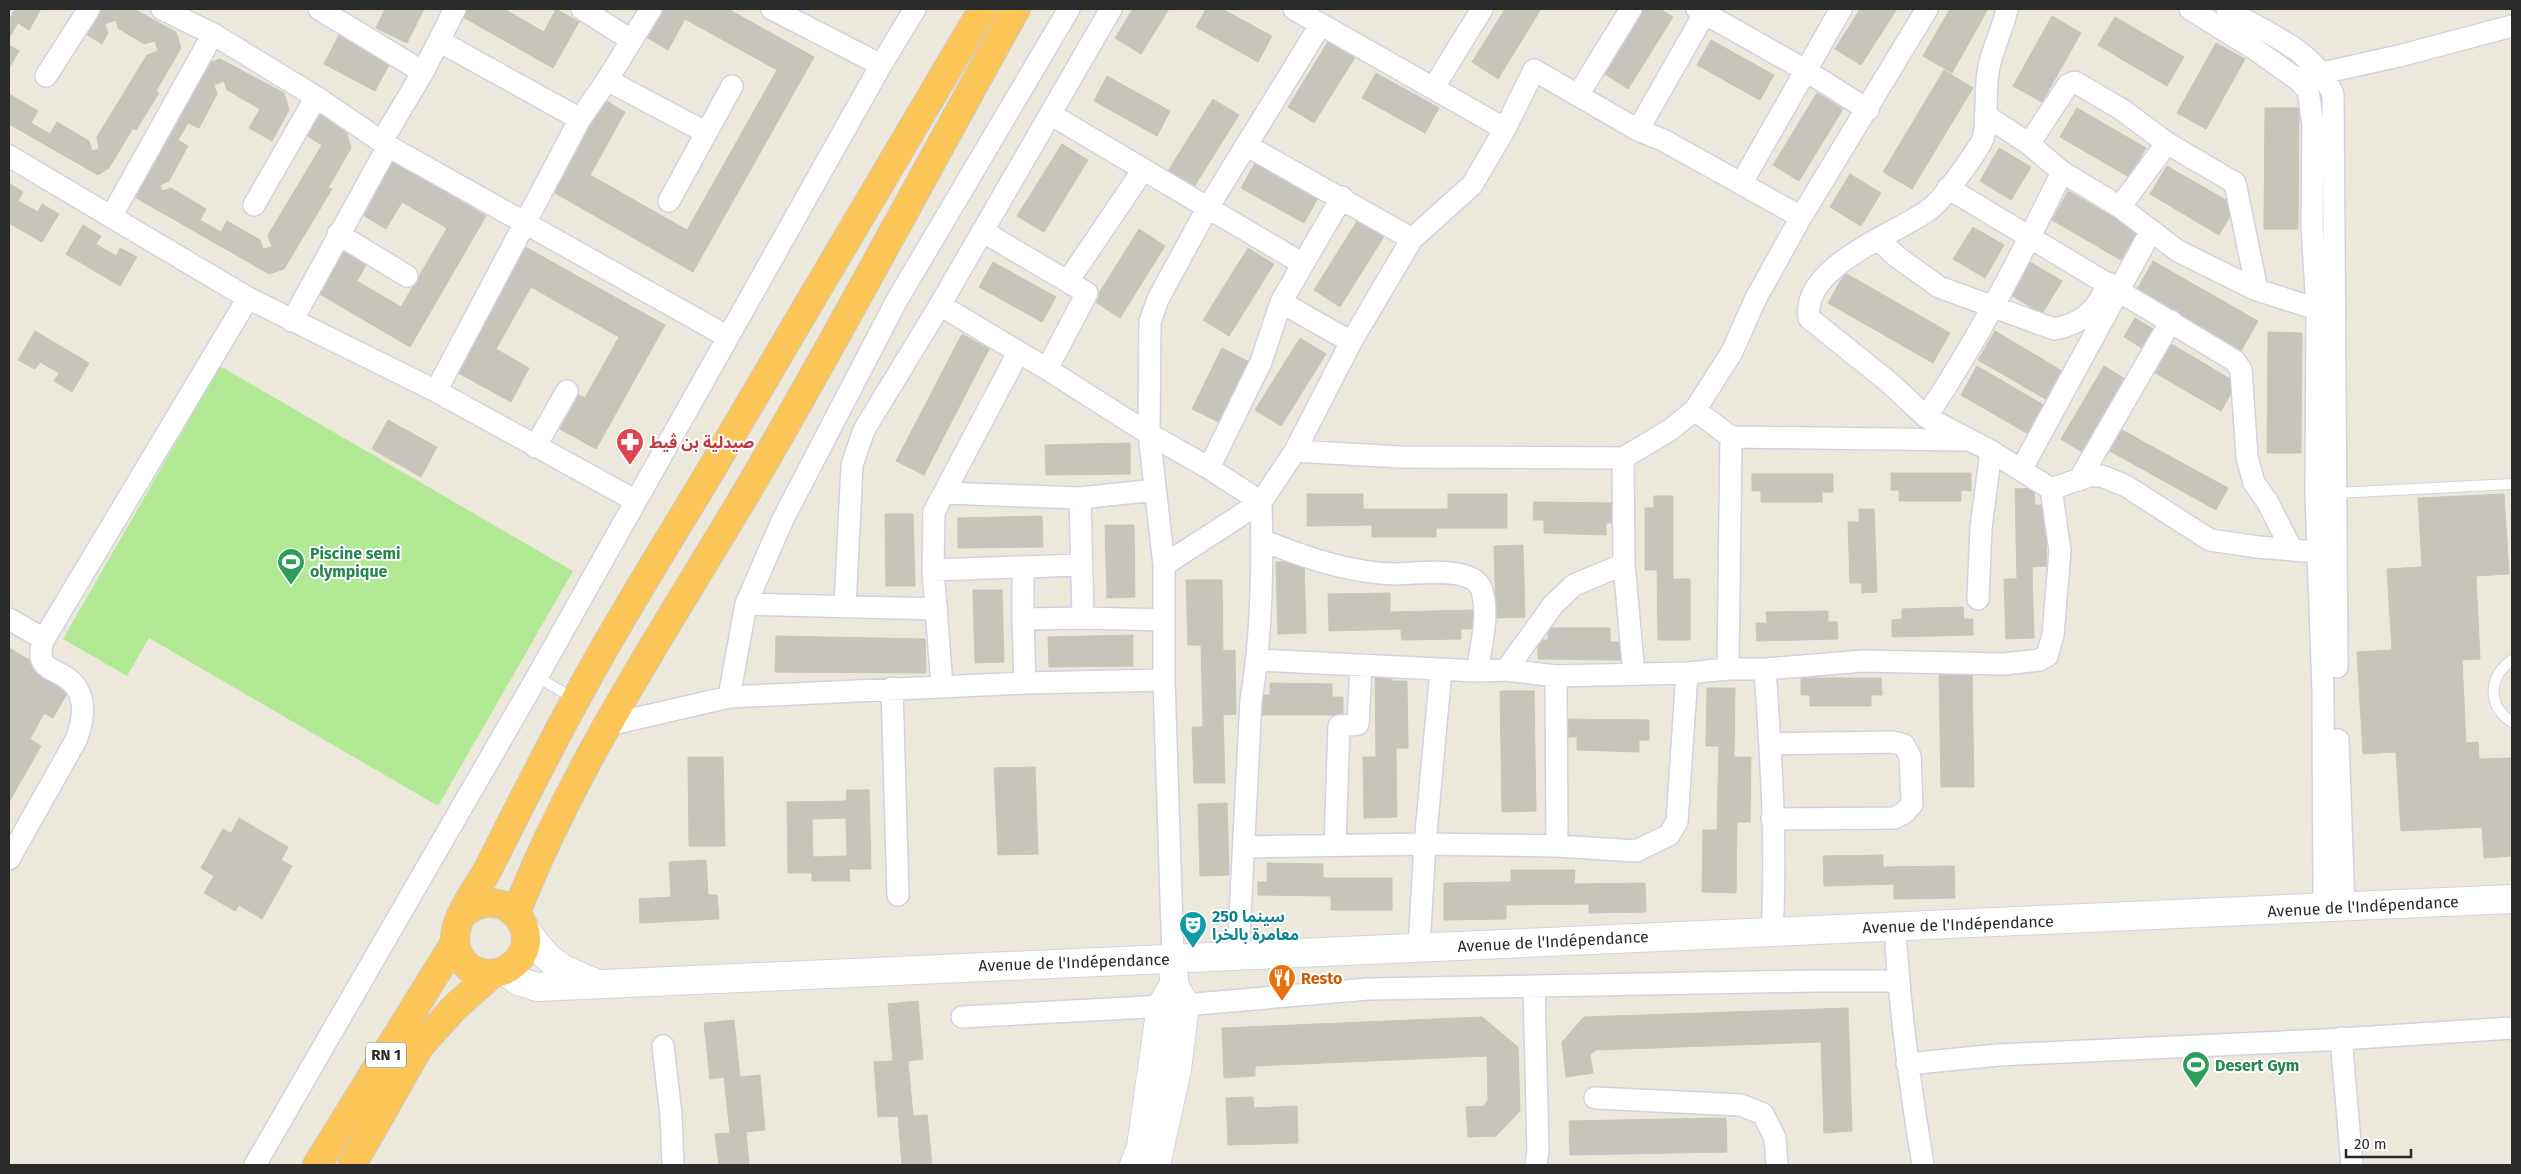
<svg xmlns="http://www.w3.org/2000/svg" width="2521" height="1174" font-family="'Fira Sans','Noto Sans Arabic',sans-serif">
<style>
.pitch{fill:#b1e995}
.building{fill:#c7c5bb;stroke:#c7c5b5;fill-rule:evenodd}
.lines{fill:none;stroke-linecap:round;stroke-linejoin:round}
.lane-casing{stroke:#d2d1e2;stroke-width:12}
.street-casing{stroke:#d2d1e2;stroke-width:24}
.secondary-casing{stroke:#d2d1e2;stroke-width:30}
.highway-casing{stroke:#ccc;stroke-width:30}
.lane{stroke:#fff;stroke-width:10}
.street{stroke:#fff;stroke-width:21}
.secondary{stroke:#fff;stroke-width:28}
.highway{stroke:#fbc557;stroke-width:28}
.labels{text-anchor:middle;stroke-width:4;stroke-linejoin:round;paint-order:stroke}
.shield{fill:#fff;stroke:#6a6a6a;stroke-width:1}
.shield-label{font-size:15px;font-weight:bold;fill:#2a2a2a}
.health-label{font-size:16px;font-weight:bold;fill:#be3a42;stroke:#fff;text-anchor:start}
.leisure-label{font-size:16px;font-weight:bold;fill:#27864d;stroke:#fff;text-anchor:start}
.street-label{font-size:16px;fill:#2a2a2a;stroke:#fff}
.culture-label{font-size:16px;font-weight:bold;fill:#0d838f;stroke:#fff;text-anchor:start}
.food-label{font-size:16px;font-weight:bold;fill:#c56008;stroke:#fff;text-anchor:start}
</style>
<rect width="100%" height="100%" fill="#ece9dc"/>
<path class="pitch" d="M220,366L573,571L438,806L149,638L127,676L63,639Z"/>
<path class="building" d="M15,9H41L29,30L18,23L9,38V21Z
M94,9H134L176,32L181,48L156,91L159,93L136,130L133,128L109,168L98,175L9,124V94L38,111L31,123L50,134L57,122L89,141L92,151L99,149L97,137L147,55L158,51L155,41L144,44L118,28L116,20L105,24L108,33L102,44L81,31Z
M385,9H424L407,43L376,28Z
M465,9H504L544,32L556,9L579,22L553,68L461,16Z
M655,9H728L814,57L693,272L548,189L600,97L625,112L590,175L687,230L777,70L685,19L668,50L641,34Z
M1133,9H1169L1141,54L1115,38Z
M1206,9H1222L1272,36L1258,62L1196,27Z
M1505,9H1541L1498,79L1472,62Z
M1641,9H1660L1673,17L1628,89L1602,72Z
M1860,9H1897L1861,65L1835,49Z
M1950,9H1988L1952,73L1923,56Z
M2052,16L2081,33L2042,102L2013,86Z
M2115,17L2184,57L2167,86L2098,45Z
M340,33L391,61L375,91L324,64Z
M1332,35L1359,51L1314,123L1288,107Z
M1711,40L1774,75L1760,100L1697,65Z
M2216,43L2245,59L2206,129L2177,113Z
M9,45L19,51L9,68Z
M220,59L284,93L289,110L272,141L249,128L260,109L227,90L224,81L214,85L217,94L199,128L188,123L178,140L188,146L169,181L160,185L162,191L171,188L206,209L200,220L221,232L227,221L260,240L263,249L272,247L268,235L322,145L301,132L314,111L346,130L351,148L328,188L332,189L284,269L269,274L131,195L205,64Z
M1944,70L1973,88L1912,189L1883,172Z
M1376,73L1439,108L1425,133L1362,98Z
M1107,76L1170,111L1157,136L1094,101Z
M1817,93L1843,109L1799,181L1773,165Z
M1213,99L1239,115L1194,187L1168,171Z
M2077,108L2146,148L2129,177L2060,137Z
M2265,108H2299L2298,229H2264Z
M1062,144L1088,160L1044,232L1017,216Z
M1999,148L2031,167L2011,200L1980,181Z
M386,157L486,216L410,347L313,290L341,241L370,258L357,281L401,307L447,228L402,202L386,229L355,210Z
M1255,163L1318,198L1304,223L1241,188Z
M2167,166L2236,206L2219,235L2150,194Z
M1850,174L1881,193L1861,226L1830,207Z
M9,183L23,192L18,201L38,212L42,204L59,214L42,242L9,223Z
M2068,191L2138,231L2121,260L2052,220Z
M1359,218L1385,235L1340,307L1314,290Z
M83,225L101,236L96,244L116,256L120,248L137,257L120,286L66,254Z
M1973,227L2004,245L1985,278L1953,259Z
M1139,229L1165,246L1120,318L1094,301Z
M520,244L665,325L596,449L560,429L579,395L585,398L619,337L531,287L496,349L529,368L511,402L451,369Z
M1248,248L1274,264L1229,336L1203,320Z
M2153,261L2258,321L2241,351L2136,291Z
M993,262L1056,297L1042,322L979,287Z
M2030,262L2062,281L2042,314L2011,295Z
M1845,273L1950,333L1933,363L1828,303Z
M2135,318L2153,329L2142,348L2124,337Z
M35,331L89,363L72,392L54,381L59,373L40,362L35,369L18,360Z
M1995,331L2064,372L2047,400L1978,360Z
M2268,332L2302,333L2301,453H2267Z
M962,334L989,349L924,475L896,461Z
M1300,338L1326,354L1281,426L1255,410Z
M2168,342L2237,383L2221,411L2152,371Z
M1222,348L1251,363L1221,423L1192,409Z
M1977,366L2047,407L2030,435L1961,395Z
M2104,366L2125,379L2082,452L2061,439Z
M388,420L437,447L421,477L372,449Z
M2120,429L2228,488L2216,510L2108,450Z
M1130,443V474L1046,475L1045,445Z
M1891,473H1971V491L1961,490V501H1899V490H1891Z
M1752,474H1833V492H1822V502H1761V491H1752Z
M2034,488L2035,505H2045L2047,566L2032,567L2034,638L2006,639L2004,579H2017L2015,489Z
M1307,494H1363V509H1448V494H1507V528H1436V537H1372V525L1307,526Z
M2504,494L2509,574L2476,576L2480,659L2462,660L2466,743L2478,742L2479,759L2512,758V856L2484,858L2482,827L2401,831L2396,752L2363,754L2357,652L2392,650L2387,569L2422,567L2418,498Z
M1654,496H1673V579H1690V640H1658L1657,570H1645V508H1654Z
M1534,502L1616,503V523H1606V535L1544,533V520H1533Z
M1859,509H1874L1877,592L1862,593V583H1850L1848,522H1859Z
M885,514H913L915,586H886Z
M1042,516L1043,547L958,548V518Z
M1105,525H1134L1135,597L1107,598Z
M1523,545L1525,617L1496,618L1494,546Z
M1304,561L1306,633L1278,634L1276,562Z
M1186,580H1222L1223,651L1235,650L1236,714L1223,715L1225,783H1194L1192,727H1203L1201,645H1188Z
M973,590H1002L1004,662L975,663Z
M1390,593V612L1475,610V629H1461V639L1402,640L1401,629L1329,631L1328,594Z
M1963,607L1964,619H1973V635L1892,637V620L1902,619V609Z
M1828,611V622H1837L1838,639L1757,641L1756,623H1767L1766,612Z
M1548,628H1610V642H1621V660L1538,659V640H1548Z
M1133,635V666L1049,667L1048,637Z
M776,636L925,639L926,673L775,672Z
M9,648L72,685L53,718L44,713L30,739L41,746L9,802Z
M1972,670L1974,787H1941L1939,671Z
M1375,671H1392V681H1407L1408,748H1396L1397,817L1364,818L1363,757H1376Z
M1801,678H1881L1882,695H1871V706H1810V695H1801Z
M1270,683L1332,684V697H1343V715H1260V695H1270Z
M1707,688H1735L1734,757H1751L1750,822H1737L1736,893L1702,892L1703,830H1717L1719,746H1706Z
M1500,691H1534L1536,811L1502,812Z
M1567,719L1649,720V740H1639V752L1577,750V737H1566Z
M688,757H723L725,846H689Z
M1035,767L1038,854L998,855L994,768Z
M847,790H869L871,869H849L850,881H812V873H788L787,802L846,801ZM846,818L847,856L813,857L812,819Z
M1227,803L1229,875L1200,876L1198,804Z
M239,818L288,847L281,860L292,866L262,919L239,905L235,911L204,893L214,876L201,868L223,829L231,833Z
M1883,855V867L1954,866L1955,898L1894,899V884L1824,886L1823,856Z
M706,860L708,895H717L719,919L640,923L639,899L671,897L669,862Z
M1267,863L1323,864V878H1392V910H1331V896L1258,895V882H1267Z
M1511,870H1575L1574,884L1645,883L1646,912L1589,913V904L1506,905V919L1444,920V883L1511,882Z
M918,1001L923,1059L908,1061L913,1116L927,1115L932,1165H902L898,1116L878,1117L874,1062L893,1061L888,1004Z
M1848,1008L1852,1131L1824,1133L1821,1042L1596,1050L1590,1055L1593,1073L1566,1077L1562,1042L1584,1017Z
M1482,1017L1518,1047L1520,1111L1496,1136L1468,1137L1466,1107L1484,1106L1488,1100L1487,1056L1255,1066V1076L1224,1078L1222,1028Z
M734,1020L740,1077L760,1075L765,1130L746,1132L749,1165H719L715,1134L730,1133L724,1077L710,1079L704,1023Z
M1253,1097L1254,1108L1297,1106L1298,1143L1228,1145L1226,1098Z
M1726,1118L1727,1152L1570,1155L1569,1121Z"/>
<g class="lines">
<defs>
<path id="lane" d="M2336,493L2512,484
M2512,660C2488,677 2487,706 2512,722
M537,677L575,699"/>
<path id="street" d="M162,9L213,34L316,97L388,146L728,337
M319,9L423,72
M582,9L631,40
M772,9L881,65
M1294,9L1505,129
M1697,9L1805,70L1868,110
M2007,9C2003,29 1993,47 1989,67C1984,89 1988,113 1984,135C1982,147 1941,201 1930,209C1898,233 1801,266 1809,318L1891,384L1926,417L1991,451L2051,489L2089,476H2102L2126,486L2210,540L2258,547L2317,552
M2190,9L2253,48L2297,79L2308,90L2313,125L2312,225L2317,309L2316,495L2323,690L2324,908
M2227,9C2264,33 2317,50 2333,95L2337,667
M439,41L580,119
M2308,72L2322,73L2399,56L2512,26
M46,76L89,9
M607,80L705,132
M1434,87L1482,9
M1578,95L1631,9
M1050,114L1303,264
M1985,115L2029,144L2062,172L2120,207L2178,251L2257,290L2317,309
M1638,130L1707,9
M382,141L423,72L455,9
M2029,144L2068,85L2075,82L2121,109L2167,143L2235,183L2257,290
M1246,145L1412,239
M9,156L248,298
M1741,184L1841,9
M1948,188L2235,361L2241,370L2247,457L2254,483L2267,501L2292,550
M669,201L732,86
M254,205L316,97
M2120,207L2167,143
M111,217L213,34
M982,231L1087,293L1047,369
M338,234L407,276
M1878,239L1896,256L1939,287L2054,329C2082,324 2098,310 2108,283
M1068,281L1143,170
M1281,302L1351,342
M940,305L1047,369L1149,434L1209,468L1261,502C1263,568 1262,635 1251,700L1238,955
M292,321L388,146
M436,391L580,119L607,80L651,9
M1695,410L1731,437L1963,440
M1926,417C1978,340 2021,256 2062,172
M535,447L567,391
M1295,451L1400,457L1623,458L1670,430L1695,410L1732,352L1755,300L1801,217L1927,9
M1623,458L1624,564L1634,674
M1209,468L1261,362L1281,302L1342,197
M2021,470L2151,231
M2079,480L2171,321
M945,493L1080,498L1155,490
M1262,540C1304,557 1349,573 1395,574C1415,574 1471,565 1481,588C1490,612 1481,647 1477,671
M1164,565L1261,502L1295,451L1351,342L1412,239L1472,185L1505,129L1534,70L1638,130L1663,140L1801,217
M1023,568V619
M933,570L1080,565
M1978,599L1981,528L1991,451
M746,604L783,519L897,300L1069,9
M845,606L852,465L864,430L940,305L1111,9
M1083,618L1164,620
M9,619L44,639
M1258,660L1477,671L1506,670L1556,676L1687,673L1728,669H1765L1863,661L2004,664L2039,660L2047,656L2053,635L2060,551L2051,489
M1728,669L1731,437
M1765,669C1771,756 1777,844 1772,931
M1506,670L1553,605L1574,585L1624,564
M1556,676L1557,846
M1025,683L1023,619L1083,618L1080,498
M942,686L933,570L934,512L1018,353
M892,688L898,895
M729,697L746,604L937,609
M608,725L729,697L1025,683L1164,680
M2338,740L2344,907
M1770,744L1892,742L1904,745L1910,756L1912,804L1904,813L1894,818L1772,819
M1335,845L1339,726L1358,724L1361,665
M1244,847L1425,844L1557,846L1636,851L1669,835L1677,822L1687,673
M9,859L76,740C82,725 87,702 76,687C62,666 31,675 44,639L248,298L436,391L636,501
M1895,926C1899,1007 1910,1086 1923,1165
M1419,947L1425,844L1441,670
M1173,958L1164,680V565L1149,434L1150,322L1158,299L1207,209L1321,24
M1534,987L1538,1150L1536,1165
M962,1017L1185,1005L1368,989L1814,981H1898
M2341,1038L2352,1165
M663,1046L671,1115L673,1165
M1907,1064L1998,1055L2325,1040L2512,1028
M1595,1098L1741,1105L1763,1114L1775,1138L1777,1165
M255,1165L537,677L881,65L915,9"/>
<path id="secondary" d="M525,930C549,962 555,967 591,981
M505,971L518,981L537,987L2512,899
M1134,1165L1141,1147L1161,1006L1174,985
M1156,1165L1177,1069L1185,1005L1174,985L1173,958"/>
<path id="highway" d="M464,913C503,880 548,934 514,964C505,972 492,976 479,972C471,970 464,964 460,957C443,929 474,895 487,871C516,814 544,757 575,701C617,622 665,547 711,470C801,316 892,163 983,9
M516,913C580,750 682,605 769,454C854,307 933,157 1016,9
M317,1165L454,944
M352,1165L419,1047L454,1008L492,974"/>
</defs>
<use href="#lane" class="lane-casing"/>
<use href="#street" class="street-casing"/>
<use href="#secondary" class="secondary-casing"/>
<use href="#highway" class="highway-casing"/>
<use href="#lane" class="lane"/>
<use href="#street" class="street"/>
<use href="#secondary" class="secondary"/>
<use href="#highway" class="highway"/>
</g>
<defs>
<symbol id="pharmacy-pin" viewBox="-11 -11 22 30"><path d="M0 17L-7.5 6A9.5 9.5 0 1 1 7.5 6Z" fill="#e0444e" stroke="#fff"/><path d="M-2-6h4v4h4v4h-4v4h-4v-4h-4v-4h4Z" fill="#fff"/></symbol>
<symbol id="stadium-pin" viewBox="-11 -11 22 30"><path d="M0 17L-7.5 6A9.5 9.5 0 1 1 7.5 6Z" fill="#2e9e5b" stroke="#fff"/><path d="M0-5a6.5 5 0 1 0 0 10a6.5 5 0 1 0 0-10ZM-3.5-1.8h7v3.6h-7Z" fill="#fff"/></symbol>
<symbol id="theatre-pin" viewBox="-11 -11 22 30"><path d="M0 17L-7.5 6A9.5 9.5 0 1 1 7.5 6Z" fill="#0f9aa8" stroke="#fff"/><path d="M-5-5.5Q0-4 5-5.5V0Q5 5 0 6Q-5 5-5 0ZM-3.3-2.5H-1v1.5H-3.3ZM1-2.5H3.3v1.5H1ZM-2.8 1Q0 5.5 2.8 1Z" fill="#fff"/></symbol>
<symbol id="restaurant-pin" viewBox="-11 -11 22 30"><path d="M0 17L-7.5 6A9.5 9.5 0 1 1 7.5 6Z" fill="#e8710a" stroke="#fff"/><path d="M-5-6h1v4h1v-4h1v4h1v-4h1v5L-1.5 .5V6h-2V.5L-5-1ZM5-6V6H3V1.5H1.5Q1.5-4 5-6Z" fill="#fff"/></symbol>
</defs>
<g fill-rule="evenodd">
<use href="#pharmacy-pin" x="614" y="426" width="32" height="43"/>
<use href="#stadium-pin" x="275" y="546" width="32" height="43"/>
<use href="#theatre-pin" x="1177" y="909" width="32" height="43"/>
<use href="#restaurant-pin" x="1266" y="962" width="32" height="43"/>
<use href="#stadium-pin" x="2180" y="1049" width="32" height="43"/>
</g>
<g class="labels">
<rect class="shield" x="366" y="1042.5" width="40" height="25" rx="4"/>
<g class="shield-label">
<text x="386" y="1060">RN 1</text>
</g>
<g class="health-label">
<text x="649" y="448">صيدلية بن ڤيط</text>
</g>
<g class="leisure-label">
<text x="310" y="559">Piscine semi<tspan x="310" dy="18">olympique</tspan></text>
<text x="2215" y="1071">Desert Gym</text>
</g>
<g class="street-label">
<text transform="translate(2363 906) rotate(-3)" y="6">Avenue de l'Indépendance</text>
<text transform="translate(1958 924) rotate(-2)" y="6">Avenue de l'Indépendance</text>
<text transform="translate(1553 941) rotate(-3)" y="6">Avenue de l'Indépendance</text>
<text transform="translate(1074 962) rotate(-2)" y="6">Avenue de l'Indépendance</text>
</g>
<g class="culture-label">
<text x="1212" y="922">سينما 250<tspan x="1212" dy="18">معامرة بالخرا</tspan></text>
</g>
<g class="food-label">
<text x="1301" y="984">Resto</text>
</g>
</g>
<rect width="2521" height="1174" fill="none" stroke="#2a2a2a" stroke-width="20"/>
<path d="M2346 1149v8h65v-8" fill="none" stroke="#2a2a2a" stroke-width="2.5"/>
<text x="2354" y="1149" font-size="15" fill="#2a2a2a" stroke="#ffffff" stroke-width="4" paint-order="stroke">20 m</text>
</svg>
